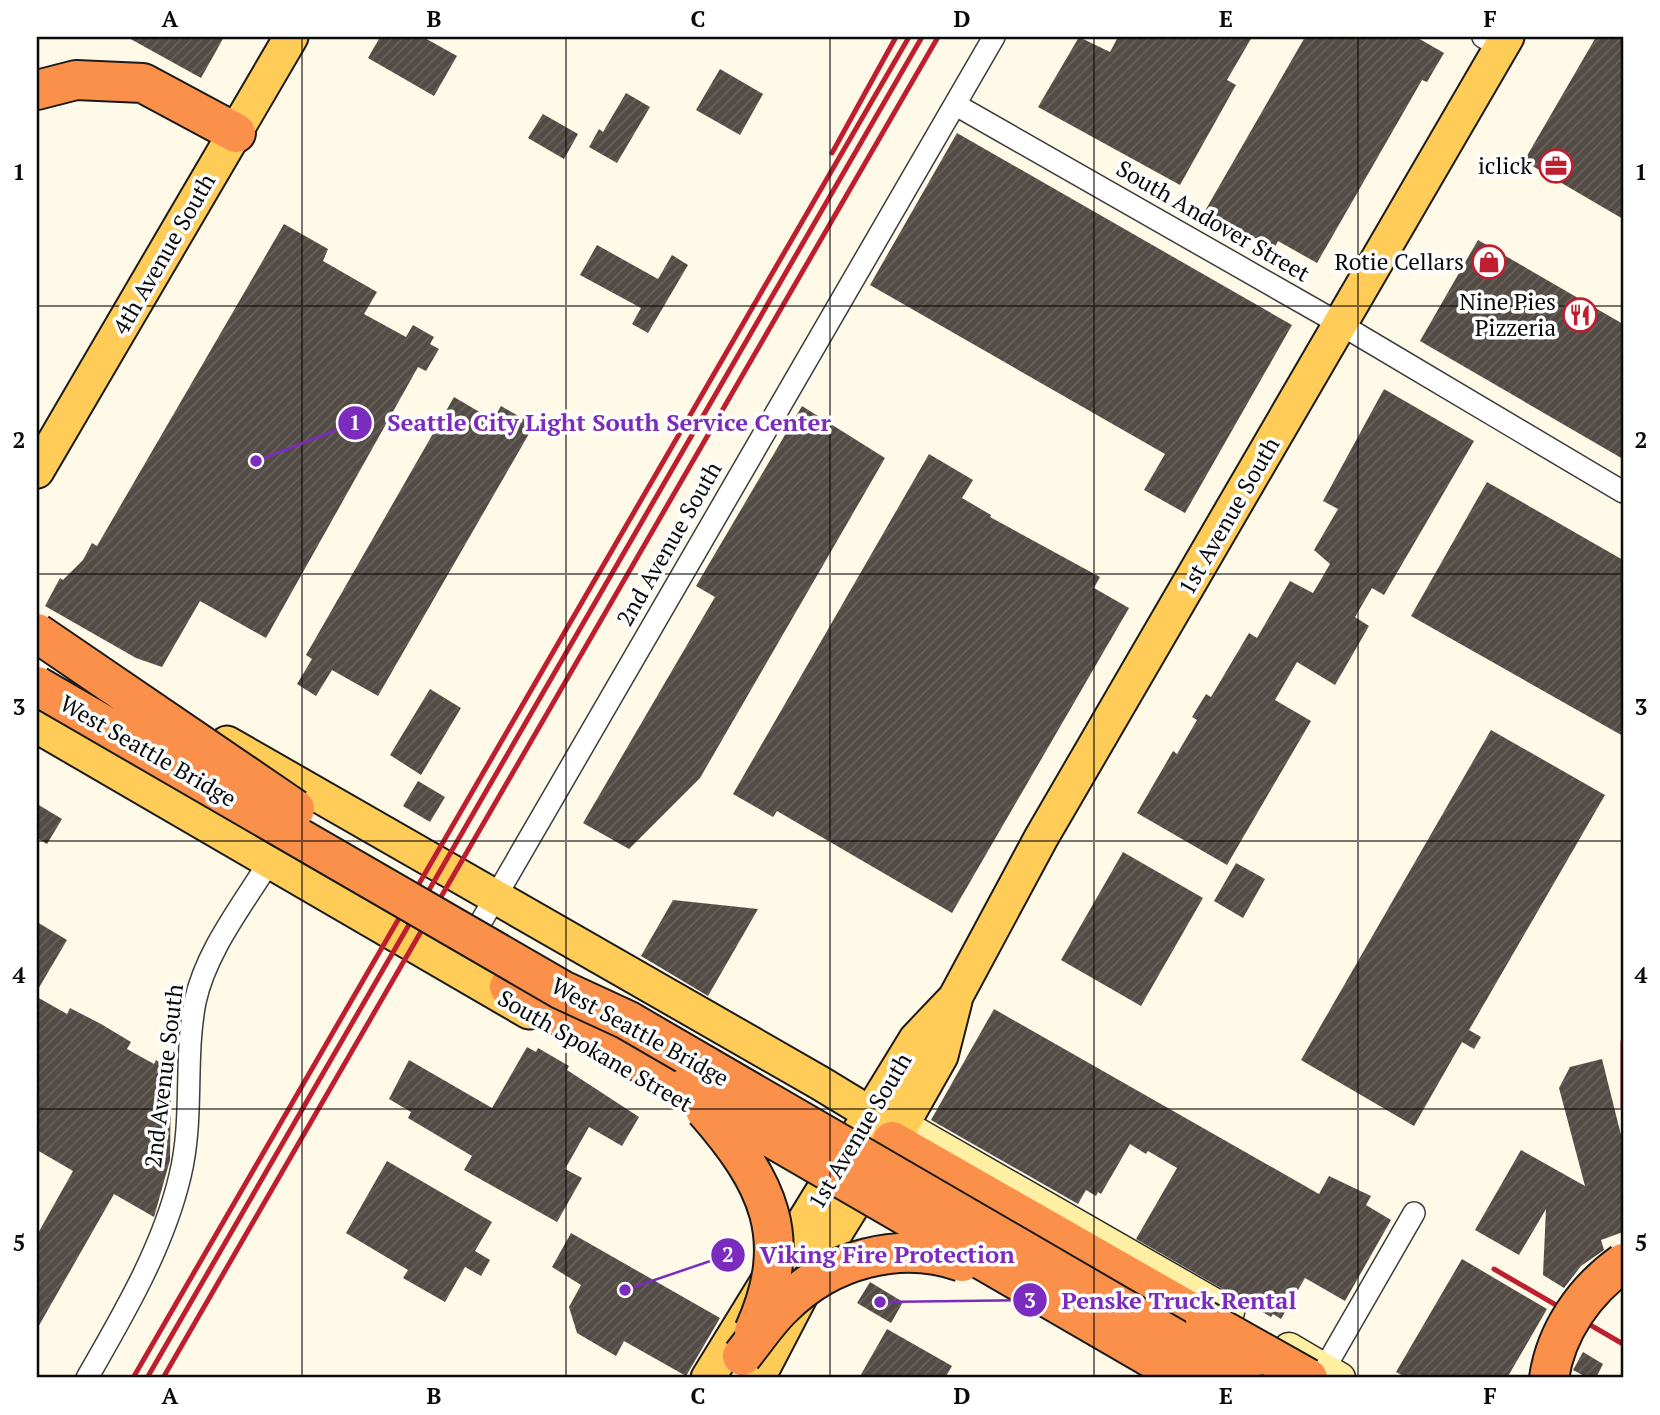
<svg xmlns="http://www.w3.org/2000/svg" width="1660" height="1415" font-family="'PT Serif',serif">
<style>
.building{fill:url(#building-hatch)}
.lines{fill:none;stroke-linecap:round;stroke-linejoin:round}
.minor-casing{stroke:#3d3d3d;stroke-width:24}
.secondary-casing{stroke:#2c2c2c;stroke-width:33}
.primary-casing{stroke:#1b1b1b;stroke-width:37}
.motorway-casing{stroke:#1b1b1b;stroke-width:42}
.minor{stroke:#fff;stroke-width:21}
.secondary{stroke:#ffefa3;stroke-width:30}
.primary{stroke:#ffcc58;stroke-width:33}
.motorway{stroke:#fb904a;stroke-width:38}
.rail{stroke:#bf1e2f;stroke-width:5}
.motorway-bridge-casing{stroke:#1b1b1b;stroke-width:42;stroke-linecap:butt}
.motorway-bridge{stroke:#fb904a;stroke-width:38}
.grid{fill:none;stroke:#0a0a0a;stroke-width:2;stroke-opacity:0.55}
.labels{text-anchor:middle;stroke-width:7;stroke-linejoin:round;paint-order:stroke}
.poi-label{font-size:23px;fill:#0a0a0a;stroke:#fff;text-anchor:end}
.street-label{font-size:23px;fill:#0a0a0a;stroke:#fff}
.leader{fill:none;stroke:#7b2cbf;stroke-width:2.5}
.callout-dot{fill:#7b2cbf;stroke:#fff;stroke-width:2.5}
.mark-label{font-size:21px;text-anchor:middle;font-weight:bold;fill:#fff}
.callout-label{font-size:24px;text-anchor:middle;font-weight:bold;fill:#7b2cbf;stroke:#fff;stroke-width:7;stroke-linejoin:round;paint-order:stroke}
.neatline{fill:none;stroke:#0a0a0a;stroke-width:2.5}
.grid-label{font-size:23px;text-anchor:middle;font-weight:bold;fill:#0a0a0a}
</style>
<defs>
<pattern id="building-hatch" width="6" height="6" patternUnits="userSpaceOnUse" patternTransform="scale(1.75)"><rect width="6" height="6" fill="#534b46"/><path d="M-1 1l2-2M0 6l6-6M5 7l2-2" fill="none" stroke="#67605c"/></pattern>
</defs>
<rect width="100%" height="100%" fill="#fff9e8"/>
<path class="building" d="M127,37H224L201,78Z
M380,37H423L457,56L434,96L368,58Z
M1079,37L1110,52L1118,37H1252L1227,80L1236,85L1180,185L1038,107Z
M1305,37H1416L1444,53L1427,82L1422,80L1317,263L1278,241L1274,249L1241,230L1237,236L1202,216Z
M1596,37H1623V219L1524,161Z
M720,69L763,94L740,135L696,110Z
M626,93L650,107L617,163L589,147L599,129L603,132Z
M543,114L578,134L564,159L528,138Z
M957,133L1292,325L1185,513L1144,490L1165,454L870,285Z
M284,224L328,249L323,261L377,292L364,314L406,337L413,325L434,337L430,344L439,349L426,371L418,367L266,638L200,601L162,667L136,658L45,606L60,578L63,580L83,560L92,543L97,546Z
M1478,240L1623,324V459L1420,341Z
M597,245L658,279L672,255L688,265L648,333L632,324L641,308L580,275Z
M1384,389L1474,441L1384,595L1372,588L1355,617L1369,626L1335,685L1297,662L1275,700L1311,721L1227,865L1137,813L1173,751L1177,754L1197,720L1192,717L1206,694L1211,697L1249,633L1257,638L1290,581L1313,593L1330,564L1314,550L1338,509L1323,501Z
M454,397L493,420L501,406L534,425L378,696L332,670L316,696L297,684L312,659L306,655Z
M802,406L885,458L700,778L629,849L583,823L715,597L696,586Z
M929,454L973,480L962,498L991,515L990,517L1100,577L1094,588L1129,608L952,913L777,811L773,817L733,794Z
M1487,482L1623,560V736L1411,616Z
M430,689L461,708L421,775L390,755Z
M1491,730L1605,795L1469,1030L1481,1037L1474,1049L1462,1042L1414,1126L1301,1060Z
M418,781L445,797L430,822L403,806Z
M37,804L62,819L47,844L37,838Z
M1123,852L1203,898L1141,1006L1061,960Z
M1236,863L1265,879L1243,918L1214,901Z
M673,900L758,909L708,996L641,956Z
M37,922L67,940L37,991Z
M37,997L67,1014L70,1008L101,1024L131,1042L127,1049L154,1064L156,1060L171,1069L170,1160L154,1217L114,1194L37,1329V1235L73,1171L37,1150Z
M994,1009L1319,1194L1329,1176L1371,1196L1366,1205L1391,1220L1345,1301L1305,1278L1281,1319L1273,1314L1271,1317L1136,1239L1177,1168L1148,1151L1146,1154L1130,1144L1101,1194L1098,1192L1096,1196L1086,1190L1078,1204L931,1120Z
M527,1047L536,1052L538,1048L569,1066L567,1070L639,1117L622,1146L589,1127L565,1169L582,1178L557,1222L464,1170L472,1156L408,1118L411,1112L389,1099L409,1060L492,1108Z
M1602,1059L1623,1143V1232L1601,1240L1604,1250L1581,1266L1564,1288L1543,1275L1546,1209L1519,1255L1475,1230L1521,1150L1585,1186L1559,1088L1570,1067Z
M387,1161L492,1222L475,1251L490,1260L481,1276L465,1267L445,1302L403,1278L408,1270L346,1233Z
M571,1233L720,1318L686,1376L624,1341L616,1356L577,1333L569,1307L581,1285L552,1267Z
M1462,1259L1547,1309L1507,1378H1407L1396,1372Z
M870,1282L903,1302L891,1323L857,1303Z
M887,1329L952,1366L945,1378H859Z
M1583,1352L1603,1364L1596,1378H1588L1573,1370Z"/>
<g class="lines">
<defs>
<path id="minor" d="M1483,37L1501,47
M956,105L1340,324L1623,492
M467,946L994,37
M87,1378C123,1315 163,1248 180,1176C194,1119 184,1059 195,1002C206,951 242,906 269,862
M1319,1378L1414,1213"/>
<path id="secondary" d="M881,1118L917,1133L1229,1312
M1289,1348L1340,1378"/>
<path id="primary" d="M37,471L291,37
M37,726L529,1012
M227,743L820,1083L871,1114L884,1132
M708,1378L916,1039L955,998L1041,838L1507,37
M758,1378L822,1255L902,1125L941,1056L955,1001"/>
<path id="motorway" d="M37,90L76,80L143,83L236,133
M509,987L685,1088
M892,1141L1205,1320"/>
</defs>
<use href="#minor" class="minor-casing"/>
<use href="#secondary" class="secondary-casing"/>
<use href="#primary" class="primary-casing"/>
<use href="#motorway" class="motorway-casing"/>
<use href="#minor" class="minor"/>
<use href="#secondary" class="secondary"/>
<use href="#primary" class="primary"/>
<use href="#motorway" class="motorway"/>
<path class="rail" d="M832,153L896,37
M1623,1042V1107
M1494,1269L1623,1344
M133,1378L909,37
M147,1378L922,37
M163,1378L938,37"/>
<defs>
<path id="motorway-bridge" d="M37,633L295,809
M37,686L562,990L627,1020L1243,1378
M685,1088L1186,1378
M705,1110C768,1182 796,1238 754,1331
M1205,1320L1308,1378
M742,1356C755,1340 768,1320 783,1306C830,1259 900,1240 962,1262
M1549,1378C1556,1331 1585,1290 1623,1263"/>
</defs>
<use href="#motorway-bridge" class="motorway-bridge-casing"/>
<use href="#motorway-bridge" class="motorway-bridge"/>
</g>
<path class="grid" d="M302,37V1378M566,37V1378M830,37V1378M1094,37V1378M1358,37V1378M37,306H1623M37,574H1623M37,841H1623M37,1109H1623"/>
<defs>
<symbol id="office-ring" viewBox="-11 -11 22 22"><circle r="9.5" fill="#fff" stroke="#bf1e2f" stroke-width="1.5"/><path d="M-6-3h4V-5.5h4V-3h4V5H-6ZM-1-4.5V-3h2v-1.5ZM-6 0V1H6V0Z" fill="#bf1e2f"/></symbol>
<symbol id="shop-ring" viewBox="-11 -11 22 22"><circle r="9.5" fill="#fff" stroke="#bf1e2f" stroke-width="1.5"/><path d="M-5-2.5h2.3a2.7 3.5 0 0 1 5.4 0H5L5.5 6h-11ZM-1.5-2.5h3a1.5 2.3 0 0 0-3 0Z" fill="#bf1e2f"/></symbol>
<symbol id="restaurant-ring" viewBox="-11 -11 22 22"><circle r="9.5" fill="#fff" stroke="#bf1e2f" stroke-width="1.5"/><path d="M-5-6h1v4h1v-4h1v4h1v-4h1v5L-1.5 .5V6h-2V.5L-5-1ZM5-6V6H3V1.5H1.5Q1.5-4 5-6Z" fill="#bf1e2f"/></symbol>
</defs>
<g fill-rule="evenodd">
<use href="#office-ring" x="1537" y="147" width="38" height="38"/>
<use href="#shop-ring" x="1470" y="243" width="38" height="38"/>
<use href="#restaurant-ring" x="1561" y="296" width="38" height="38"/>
</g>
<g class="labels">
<g class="poi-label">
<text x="1532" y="174">iclick</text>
<text x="1464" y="270">Rotie Cellars</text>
<text x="1556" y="310">Nine Pies<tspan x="1556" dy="26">Pizzeria</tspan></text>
</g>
<g class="street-label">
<text transform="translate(1213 221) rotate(30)" y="8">South Andover Street</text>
<text transform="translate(164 254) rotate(-60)" y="8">4th Avenue South</text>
<text transform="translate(1229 516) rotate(-60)" y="8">1st Avenue South</text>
<text transform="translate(669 544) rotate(-60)" y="8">2nd Avenue South</text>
<text transform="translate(148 751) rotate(30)" y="8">West Seattle Bridge</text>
<text transform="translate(640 1032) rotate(29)" y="8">West Seattle Bridge</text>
<text transform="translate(595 1051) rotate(30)" y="8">South Spokane Street</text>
<text transform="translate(164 1076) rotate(-83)" y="8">2nd Avenue South</text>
<text transform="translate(860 1131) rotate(-59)" y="8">1st Avenue South</text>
</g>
</g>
<path class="leader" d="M256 461L355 423M625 1290L728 1255M880 1302L1030 1300"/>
<g class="callout-dot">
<circle cx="256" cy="461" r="7"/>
<circle cx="625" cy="1290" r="7"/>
<circle cx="880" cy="1302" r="7"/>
<circle cx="355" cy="423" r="18"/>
<circle cx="728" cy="1255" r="18"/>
<circle cx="1030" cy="1300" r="18"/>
</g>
<g class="mark-label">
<text x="355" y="430">1</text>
<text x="728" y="1262">2</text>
<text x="1030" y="1308">3</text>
</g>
<g class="callout-label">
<text x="609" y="431">Seattle City Light South Service Center</text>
<text x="887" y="1263">Viking Fire Protection</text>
<text x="1179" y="1309">Penske Truck Rental</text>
</g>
<rect width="1660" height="1415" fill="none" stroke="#ffffff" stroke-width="77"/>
<rect x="38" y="38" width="1584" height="1338" class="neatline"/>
<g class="grid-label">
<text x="170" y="27">A</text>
<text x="434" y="27">B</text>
<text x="698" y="27">C</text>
<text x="962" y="27">D</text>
<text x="1226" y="27">E</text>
<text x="1490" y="27">F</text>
<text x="19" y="180">1</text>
<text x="1641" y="180">1</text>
<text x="19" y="448">2</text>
<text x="1641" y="448">2</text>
<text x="19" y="715">3</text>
<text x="1641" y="715">3</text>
<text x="19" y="983">4</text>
<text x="1641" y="983">4</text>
<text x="19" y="1251">5</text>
<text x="1641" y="1251">5</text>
<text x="170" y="1404">A</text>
<text x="434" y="1404">B</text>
<text x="698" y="1404">C</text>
<text x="962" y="1404">D</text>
<text x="1226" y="1404">E</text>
<text x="1490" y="1404">F</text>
</g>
</svg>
